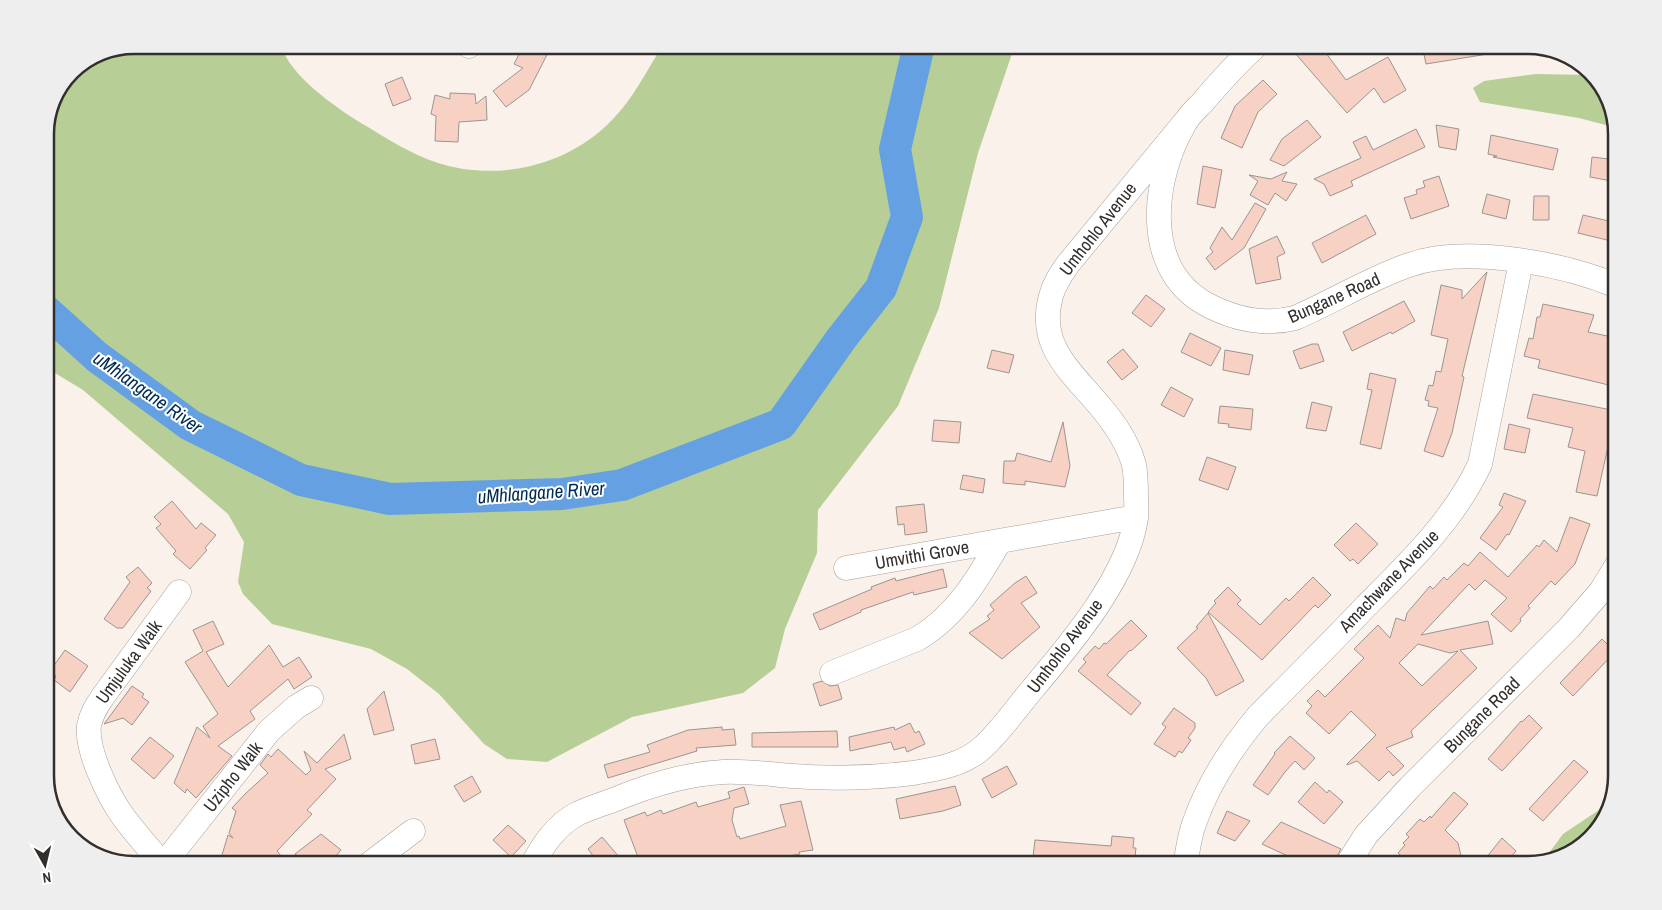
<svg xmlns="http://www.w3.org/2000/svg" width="1662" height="910" font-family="'Archivo Narrow',sans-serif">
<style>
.green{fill:#b7cf96}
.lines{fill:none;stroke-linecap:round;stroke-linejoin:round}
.river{stroke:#65a1e2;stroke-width:32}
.building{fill:#f7d2c4;stroke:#9d9490;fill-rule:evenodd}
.minor-casing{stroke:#a8a09a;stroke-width:25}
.minor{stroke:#fff;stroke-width:24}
.labels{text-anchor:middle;stroke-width:4;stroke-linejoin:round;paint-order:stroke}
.street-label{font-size:18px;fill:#322f2d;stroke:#fff}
.water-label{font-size:19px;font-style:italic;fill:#002b53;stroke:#fff}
.rim{fill:none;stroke:#322f2d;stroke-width:2.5}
</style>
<rect width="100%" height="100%" fill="#faf1eb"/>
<path class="green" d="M134,45H281C289,75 335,107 361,123C385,137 410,154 438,163C498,182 568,166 612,120C633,99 647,70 663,45H1015L978,153L939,308L898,406L818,510L817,553L785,629L775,668L743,693L632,717L547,762L507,759L484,744L439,694L407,669L371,649L272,624L243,594L238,582L244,542L228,514L83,390L45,367V128L71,71L100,52Z
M1536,74L1591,75L1602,85L1617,128L1579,118L1480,102L1473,88L1484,81Z
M1611,802L1608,816L1577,850L1543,861L1563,834Z"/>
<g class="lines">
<path class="river" d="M45,310L97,357L190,425L301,480L390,499L562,494L622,485L781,424L841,339L881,288L907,217L895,149L919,45"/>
</g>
<path class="building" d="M524,45H552L529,90L506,107L493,91L523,68L514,64Z
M1305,45H1320L1346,80L1388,57L1406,90L1384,103L1374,88L1347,113L1295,53Z
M1422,45H1493L1494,53L1426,64Z
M402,77L411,99L393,106L385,84Z
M1263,80L1277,94L1258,112L1242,148L1221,138L1235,106Z
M450,93L475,94L476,104L486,96L487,120L459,122L458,142L435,141L436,116L431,114L435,95L450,99Z
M1307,120L1321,137L1284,166L1270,160L1282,139Z
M1436,125L1459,129L1456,150L1439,147Z
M1416,129L1425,147L1351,181L1353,186L1330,196L1324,184L1314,179L1361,158L1353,142L1366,136L1373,150Z
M1491,135L1558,149L1553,170L1493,157L1497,156L1488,154Z
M1592,157L1617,160V182L1590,177Z
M1203,166L1222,170L1215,208L1197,204Z
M1287,172L1282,181L1297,184L1286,201L1275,193L1268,205L1250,195L1258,181L1249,175L1271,179Z
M1439,176L1449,206L1411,219L1404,198L1417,194L1416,190L1425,187L1423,181Z
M1487,194L1510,200L1506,219L1482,213Z
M1534,196H1549V220H1533Z
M1255,203L1266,209L1244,248L1215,270L1206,258L1213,252L1210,248L1222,227L1232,240Z
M1366,215L1376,234L1322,263L1312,243Z
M1583,215L1613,222L1611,241L1578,233Z
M1277,236L1285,253L1277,257L1281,279L1256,284L1249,249Z
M1487,272L1462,376L1464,377L1452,433L1443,457L1424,451L1438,408L1428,406L1429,401L1425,400L1429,385L1433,386L1436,371L1441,372L1448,339L1431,335L1441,285L1462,290V299Z
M1146,295L1165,309L1151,327L1132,313Z
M1404,301L1415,321L1392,334L1391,332L1352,351L1343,332Z
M1543,304L1594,315L1588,332L1617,338V387L1538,368L1540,360L1524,356L1529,338L1533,339L1537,317H1540Z
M1190,333L1221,348L1211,366L1181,352Z
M1312,344H1318L1324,361L1300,369L1293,351Z
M1123,349L1138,367L1122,380L1107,362Z
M992,350L1014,355L1009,373L987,368Z
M1225,350L1253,355L1249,375L1223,370Z
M1370,373L1396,379L1381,449L1360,444L1372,390L1367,389Z
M1171,387L1193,399L1184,417L1161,405Z
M1533,394L1616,411L1597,496L1576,492L1585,451L1568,447L1573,428L1527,418Z
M1312,402L1332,407L1326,431L1306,428Z
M1220,406L1253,409L1251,430L1228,427L1229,424L1218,423Z
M934,420L961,422L959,443L932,441Z
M1063,422L1070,466L1065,487L1025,481V485L1003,483L1004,461H1015L1017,453L1051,462Z
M1509,424L1530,429L1525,453L1504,449Z
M1207,457L1236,467L1228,490L1199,480Z
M963,475L985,479L983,493L960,489Z
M1504,493L1526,501L1509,535L1507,534L1496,550L1480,538L1503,507L1499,505Z
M172,501L196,529L201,523L216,535L205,548L207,550L190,569L173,554L176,551L156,528L161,524L154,517Z
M924,504L927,532L905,535L904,524L898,525L896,507Z
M1570,517L1590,524L1575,564L1555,585L1551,581L1528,606L1530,608L1520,619L1521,621L1511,632L1491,614L1507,598L1485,580L1475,590L1469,584L1421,635L1488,621L1493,644L1460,650L1477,668L1411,731L1413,737L1386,748L1404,766L1393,776L1389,771L1379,781L1357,761L1347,765V764L1376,735L1351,711L1329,734L1306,713L1312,706L1307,701L1318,690L1325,697L1364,658L1354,649L1378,625L1390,638L1396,618L1405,621L1407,613L1430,586L1433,589L1444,577L1447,580L1464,563L1468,566L1480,552L1508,577L1537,545L1539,547L1544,540L1557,552ZM1418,644L1450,653L1458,651L1422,686L1399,663Z
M1356,523L1378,544L1358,564L1353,559L1350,561L1334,545Z
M138,567L152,583L147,588L151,591L123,628H117L104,619L130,582L126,577Z
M943,569L947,587L914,595L913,592L861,610V612L820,630L813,614L872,589L871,587L895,578L896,581Z
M1026,576L1037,593L1021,603L1040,627L1002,659L969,633L990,619L987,616L994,610L990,605L1015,583Z
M1313,577L1331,595L1318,608L1315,605L1262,660L1208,612L1216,603L1214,601L1228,587L1241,600L1237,604L1260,625L1286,598L1289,601Z
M1208,613L1244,681L1216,696L1206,678L1177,648L1198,628L1196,627Z
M1131,620L1147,636L1131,651L1130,650L1107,675L1141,703L1131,715L1078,671L1086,662L1083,659L1095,646L1099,649L1104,643L1106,644Z
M213,621L224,644L206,652L228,687L269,645L283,667L299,657L312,677L294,689L288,679L250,711L255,719L218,746L232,756L196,798L187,789L185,793L174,783L197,727L210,738L203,726L218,714L185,662L203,651L193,630Z
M1602,639L1615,652L1573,696L1560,683Z
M65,650L88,666L70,692L54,680L56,676L50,671Z
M822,681L830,686L838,685L842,699L820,706L813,684Z
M132,686L144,694L142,697L149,702L132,725L123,718L104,724Z
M384,691L394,730L374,735L367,709Z
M1174,708L1195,723V728L1188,738L1191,740L1182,753L1179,751L1175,757L1154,744L1166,727L1162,724Z
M1529,715L1542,728L1502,771L1488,759L1521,721L1522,722Z
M910,723L915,733L919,731L925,744L907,752L905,747L894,750L891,742L850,751L849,737L894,727L895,730Z
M722,727V730L734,729L736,745L696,748L697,751L608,778L604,765L650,752L647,745L688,730Z
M837,731L838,747H752V733Z
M344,734L351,759L325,769L336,779L307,810L312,814L277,851L282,857L277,865H219L228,835L233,838L229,833L236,811L232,808L245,794L268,773L260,765L268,754L271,757L278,749L306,775L311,770L304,751L317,763Z
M1290,736L1315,758L1304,770L1295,761L1285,772L1268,795L1253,785L1275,754L1274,753Z
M150,737L174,756L154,779L131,759Z
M435,739L440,759L415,764L411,745Z
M1574,760L1588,772L1543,821L1529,809Z
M1007,766L1017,784L992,798L982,779Z
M472,776L481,792L464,802L454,786Z
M1315,782L1327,793L1329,790L1343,802L1324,824L1298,802Z
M955,786L961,805L943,811L900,819L896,799Z
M744,787L749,804L734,808L732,820L737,837L739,836L740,839L786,826L780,805L801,801L813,850L799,852L800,854L771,859L773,865H641L624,820L645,812L647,816L661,810L663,814L696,802L698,807L730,798L728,792Z
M1454,792L1468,804L1445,830L1458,843L1463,865H1411L1398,853L1405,845L1403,843L1409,837L1406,834L1420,819L1424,822L1430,816L1431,818Z
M1227,811L1250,821L1235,841L1217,833Z
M1281,822L1341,849L1334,862L1329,859L1326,865H1307L1262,844Z
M508,825L526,841L511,857L493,840Z
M321,834L341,850L328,865H309L295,854Z
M1112,836L1134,838L1133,848H1136L1134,865H1032L1035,840L1111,846Z
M602,837L626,865H600L588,849Z
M1502,838L1516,851L1504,865H1494L1486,858Z"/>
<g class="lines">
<defs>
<path id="minor" d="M1257,45C1237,63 1219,83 1202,103C1196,109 1189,115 1185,123C1153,177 1141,266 1204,303C1233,319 1263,326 1295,318C1332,302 1371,278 1409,265C1465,245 1562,263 1617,286
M469,46V45
M846,568L1136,517
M179,592L104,695C97,705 91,714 89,726C86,750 108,795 122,815C134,832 149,848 163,865L269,731L296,707L311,698
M832,673L917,639C955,617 978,579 999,542
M368,865L413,831
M532,865C543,845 556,825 577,814C589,808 603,804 616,799C650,785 686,774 723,772C746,771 769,774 792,776C832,779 873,778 913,773C937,769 963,765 982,748C1000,732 1015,710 1030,692C1068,647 1128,577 1136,518C1137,511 1136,503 1136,496C1136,486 1136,475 1134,465C1127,439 1110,417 1093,398C1066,367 1038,342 1051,296C1054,284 1061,274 1068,264L1186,121
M1185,865C1188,851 1189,837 1194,824C1208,783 1232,747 1259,715C1295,679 1331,643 1366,606C1409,563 1454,520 1480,464L1521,262
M1347,865L1366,835L1410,787L1569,628L1601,591L1617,565"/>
</defs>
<use href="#minor" class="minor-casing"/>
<use href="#minor" class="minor"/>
</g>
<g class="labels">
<g class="street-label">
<text transform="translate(1098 229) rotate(-52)" y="6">Umhohlo Avenue</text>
<text transform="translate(1334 298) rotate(-24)" y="6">Bungane Road</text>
<text transform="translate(922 555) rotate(-10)" y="6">Umvithi Grove</text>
<text transform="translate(1389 581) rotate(-46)" y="6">Amachwane Avenue</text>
<text transform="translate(1065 646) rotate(-53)" y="6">Umhohlo Avenue</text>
<text transform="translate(129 662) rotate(-54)" y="6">Umjuluka Walk</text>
<text transform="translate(1482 715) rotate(-45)" y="6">Bungane Road</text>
<text transform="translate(233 777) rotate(-52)" y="6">Uzipho Walk</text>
</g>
<g class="water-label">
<text transform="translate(148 392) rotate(35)" y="7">uMhlangane River</text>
<text transform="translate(541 492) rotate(-4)" y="7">uMhlangane River</text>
</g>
</g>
<path d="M0 0H1662V910H0ZM134 54H1528A80 80 0 0 1 1608 134V776A80 80 0 0 1 1528 856H134A80 80 0 0 1 54 776V134A80 80 0 0 1 134 54Z" fill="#efeeee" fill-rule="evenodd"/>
<path class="rim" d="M134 54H1528A80 80 0 0 1 1608 134V776A80 80 0 0 1 1528 856H134A80 80 0 0 1 54 776V134A80 80 0 0 1 134 54Z"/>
<g transform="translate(45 865) rotate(172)" stroke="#ffffff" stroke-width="4" paint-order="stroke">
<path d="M0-4L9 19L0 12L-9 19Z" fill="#322f2d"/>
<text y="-8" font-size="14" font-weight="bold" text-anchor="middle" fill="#322f2d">N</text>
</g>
</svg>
